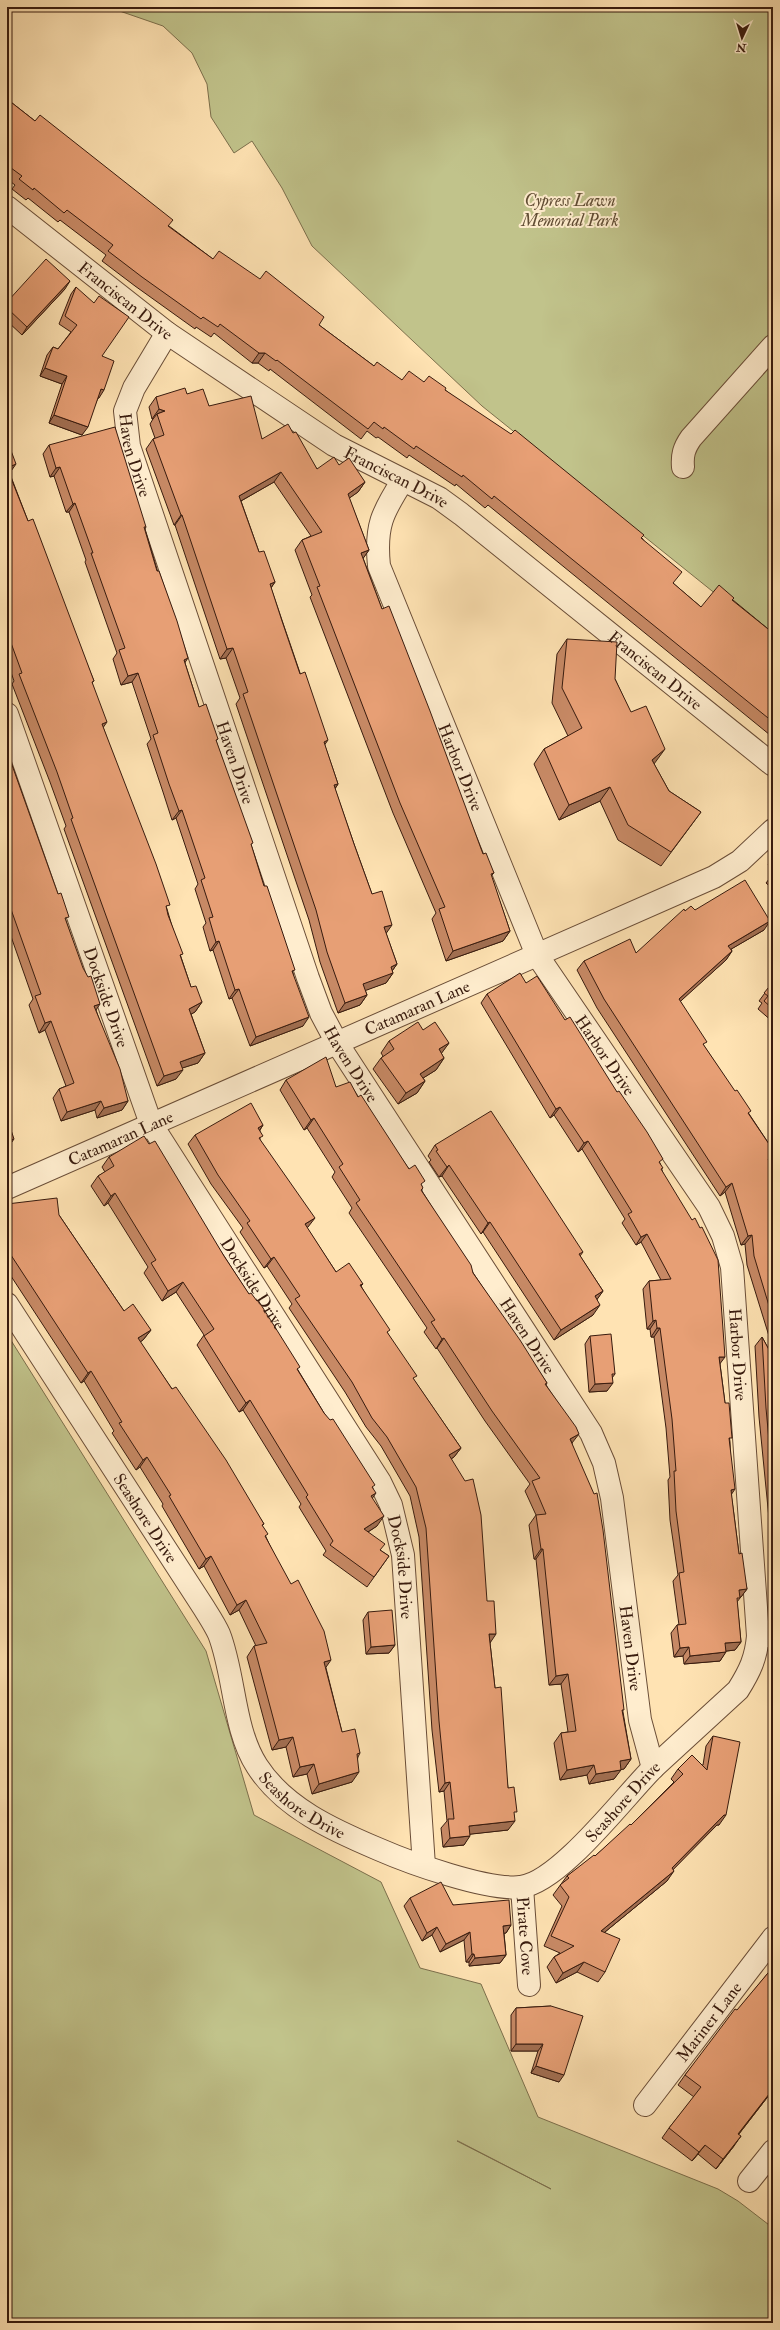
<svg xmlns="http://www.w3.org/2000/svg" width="780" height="2330" font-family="'IM FELL Double Pica',serif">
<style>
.green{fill:#c1c38b;stroke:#7c6f4c;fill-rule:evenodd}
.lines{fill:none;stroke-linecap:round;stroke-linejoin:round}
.minor-casing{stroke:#6a4d37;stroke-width:24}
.minor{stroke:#ffedce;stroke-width:22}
.wall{fill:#c78965;stroke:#381b0e}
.shaded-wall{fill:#a26f52;stroke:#381b0e}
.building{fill:#e79f75;stroke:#381b0e}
.labels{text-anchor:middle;stroke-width:4;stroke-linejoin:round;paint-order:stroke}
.park-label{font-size:17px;font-style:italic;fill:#614d34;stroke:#ffedce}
.street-label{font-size:17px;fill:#381b0e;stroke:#ffedce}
</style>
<rect width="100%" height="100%" fill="#ffe3b3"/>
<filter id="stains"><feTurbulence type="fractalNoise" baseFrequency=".005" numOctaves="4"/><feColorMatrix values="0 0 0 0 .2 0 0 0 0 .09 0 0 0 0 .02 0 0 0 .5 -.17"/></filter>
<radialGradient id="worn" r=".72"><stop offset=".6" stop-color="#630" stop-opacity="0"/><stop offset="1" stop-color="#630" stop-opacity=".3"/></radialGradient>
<path class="green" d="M108,7H773V640L482,406L312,246L282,188L252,141L234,153L211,117L207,84L192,53L163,26Z
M7,1334L206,1651L254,1815L381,1882L420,1968L481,1984L538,2117L718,2189L738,2201L773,2228V2323H7ZM457,2141H458L551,2189Z"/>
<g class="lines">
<defs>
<g id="minor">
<path id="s1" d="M7,207L167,333L334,445L439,498L461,514L773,765"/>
<path id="s2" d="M167,333L134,388L125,411L129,446L308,978L321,1013L337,1043L591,1433L604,1463L612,1498L640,1720L653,1768"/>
<path d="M683,467C682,455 684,448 691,438L773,346"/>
<path id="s3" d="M403,480C382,513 375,526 379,566L537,955L709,1207L723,1236L732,1267L758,1636H773"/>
<path id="s4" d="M7,714L151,1124L380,1482L391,1505L403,1555L424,1866"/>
<path id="s5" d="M7,1188L714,877L740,861L773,830"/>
<path id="s6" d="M7,1304L204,1608C209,1616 215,1625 219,1634C235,1675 233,1729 257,1766C284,1808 333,1830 378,1849C410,1863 488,1891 521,1887C560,1882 624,1797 653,1768C681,1742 710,1716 738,1690C750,1671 756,1658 758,1636"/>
<path id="s7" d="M522,1887L529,1985"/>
<path id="s8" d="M645,2105L773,1938"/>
<path d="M749,2181L773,2151"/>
</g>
</defs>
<use href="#minor" class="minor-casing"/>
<use href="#minor" class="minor"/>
</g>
<path class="wall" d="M7,99L169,226L213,259L319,325L374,366L402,380L424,382L445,390L642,538L674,584L701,607L733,600L773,633V732L770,735L488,505L485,508L456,484L455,486L409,455L407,458L378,437L376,438L367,431L361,439L270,369L269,371L258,363H252L214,333L211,337L196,327L195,329L135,286L102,261L106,255L60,220L58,222L28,198L26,200L12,189L15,185L7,179Z
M76,287L102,356L99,398H98L82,435L49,423L62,384L40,376L47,355L53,347L58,349L71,332L59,324L71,294Z
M65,289L22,335L7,321V302Z
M187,394L209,406L262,439L293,433L317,469L339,465L365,482L358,492L349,498L369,550L363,558L382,609L483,854L494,873L491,876L510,931L503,941L446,961L432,919L436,913L393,813L310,597L312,595L295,550L302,540L311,536L274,482L241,501L259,552L275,582L271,588L338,784L335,789L354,844L397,964L392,971L393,973L386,983L365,990L367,995L360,1005L338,1013L320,962L309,920L236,704L240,698L226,658L220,659L175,525H174L146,449L153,439L155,438L150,424L153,419H152L149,407L156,397Z
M7,440L10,474L28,521L94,681L92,683L103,727L167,909L181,957L191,987L202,1002L195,1012L191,1014L205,1053L198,1063L182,1068L176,1079L157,1086L64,829L66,826L50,782L12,684L14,681L7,661Z
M49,445L146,527L145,529L185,663L199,707L218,739L216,741L251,845L264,886L293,973L303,1026L250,1046L232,998L229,999L213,950L210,951L203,927L206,923L195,889L198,884L176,818L172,820L163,792L147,744L151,739L132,682L121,685L113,659L117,653L85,562L86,560L69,512H66L54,476L50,477L43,454Z
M567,639L615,679L654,764L669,791L701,812L661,866L618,840L600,801L559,820L534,764L544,749L568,736L552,703L557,654Z
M7,751L66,921L96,1010L128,1101L122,1110L97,1118L95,1110L61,1121L53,1098L59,1089L66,1086L45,1030L39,1033L29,1005L33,999L7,925Z
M773,858V869L768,865Z
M773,874V889L766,883Z
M695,910L764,930L731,949L732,951L726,960L680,1001L704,1046L773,1150V1158L770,1162L773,1167V1349L747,1265L745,1244L741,1245L725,1192L720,1196L597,1008L577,970L584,961L636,953Z
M773,982V1022L758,1009L762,1003L759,1001Z
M526,983L565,1020L660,1163L662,1170L720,1364L730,1442L731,1494L734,1515L739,1554L747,1589L737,1602L741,1642L735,1650L726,1651L720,1661L684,1664L683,1656L674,1657L671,1633L677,1625H679L673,1581L678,1575L670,1520L668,1480L670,1477L666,1428L654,1337H651L650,1329H647L643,1289L649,1281L661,1280L641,1242L636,1245L622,1223L625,1219L582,1149L578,1152L554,1115L550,1118L481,1003L487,994Z
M423,1030L449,1043L441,1053L444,1058L436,1070L423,1078L425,1081L417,1093L398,1104L373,1069L381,1058L383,1056L381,1053L389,1041Z
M286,1080L336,1087L358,1097L409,1169L422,1186V1191L473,1273L547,1383L546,1385L572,1443L623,1712L631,1759L624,1769H621L614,1779L589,1784L587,1775L560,1780L554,1743L561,1733L568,1732L561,1684L549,1685L536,1559H534L529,1525L536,1515L525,1491L530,1484L485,1421L437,1348L436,1349L424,1332L427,1328L349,1213L352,1208L332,1177L335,1172L307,1128L304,1130L280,1090Z
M263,1125L260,1130V1140L308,1227L307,1228L336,1272L363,1284L361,1286L414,1380L461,1448L454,1457L451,1459L490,1643L495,1688L508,1788L514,1816L508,1830L470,1834L464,1845L443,1847L441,1828L447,1821L444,1791L439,1792L432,1730L419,1537L410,1496L381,1446L366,1427L345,1392L289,1308L292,1304L267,1266L264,1268L240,1232L243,1228L211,1184L188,1144L195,1135Z
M149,1144L224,1256L298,1370L324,1413L373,1488L372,1498L377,1526L368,1532L380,1550L389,1556L367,1587L323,1555L326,1551L299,1507L301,1504L243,1410L239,1412L197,1345L204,1335L176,1292L162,1301L144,1273L148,1267L108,1203L104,1206L91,1186L98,1176L105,1172L102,1167L109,1157Z
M435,1145L583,1252L580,1256L603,1291L597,1299L593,1315L554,1340L483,1232L481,1234L442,1176L439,1177L429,1162L431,1160L428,1156Z
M7,1204L59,1215L124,1311L151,1330L143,1340L140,1342L264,1524L262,1526L266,1537L326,1668L342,1732L360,1753L358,1757L352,1782L312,1794L307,1774L293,1777L286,1747L272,1750L247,1657L254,1646H256L239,1610L230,1615L204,1566L199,1569L162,1506L163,1504L140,1467L136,1470L112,1433L114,1431L84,1381L81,1383L7,1270Z
M590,1336L615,1374L612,1378L607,1391L589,1392L585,1344Z
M762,1337L773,1357V1559L759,1417L755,1346Z
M368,1612L395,1645L389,1653L366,1654L363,1620Z
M713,1736L719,1825H717L673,1869L667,1881L605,1932V1972L598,1982L577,1972L556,1983L547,1967L554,1957L560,1953L544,1946L562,1906L553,1895L567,1876L595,1856L631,1825L674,1782L671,1779L678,1769L703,1765L706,1746Z
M410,1898L453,1905L511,1925L506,1933H504L506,1955L500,1963L469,1966V1962H466L464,1940L440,1952L432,1935L422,1941L404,1906Z
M773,1967V2090L739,2134L734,2146L716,2169L698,2154L692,2161L662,2138L669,2128L694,2097L678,2085L685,2075Z
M551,2006L559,2082L531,2073L538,2051H511V2015L516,2008Z"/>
<path class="shaded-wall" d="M70,281L65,289L22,335L27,327Z
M259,353H265L258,363H252Z
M45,368L67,376L62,384L40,376Z
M101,389L104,390L99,398L95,397Z
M159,409L165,411L157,414L153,419H152Z
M54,415L88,427L82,435L49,423Z
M16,464L9,474L7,468Z
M60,467L54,476L50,477L56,468Z
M281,472L274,482L232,506L239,496Z
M365,482L358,492L341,504L348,494Z
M75,503L69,512H66L73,504Z
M181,515H182L175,525H174Z
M369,550L362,560L361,553Z
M275,582L268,592L270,584Z
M233,648L226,658L220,659L227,649Z
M188,658L182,667L184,660Z
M138,673L132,682L121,685L128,676Z
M107,722L100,732L102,724Z
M328,740L321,750L324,742Z
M665,749L654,764L652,760Z
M338,784L331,794L334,785Z
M610,787L600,801L559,820L569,805Z
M182,810L176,818L172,820L179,811Z
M770,921L764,930L721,955L728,946Z
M392,925L385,935L384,927Z
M510,931L503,941L446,961L453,951Z
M219,941L213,950L210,951L216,942Z
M732,951L726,960L672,1009L679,999Z
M397,964L390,974L393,973L386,983L356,994L363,984L391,967Z
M239,989L232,998L229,999L235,990Z
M367,995L360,1005L338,1013L345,1003Z
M202,1002L195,1012L182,1019L189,1009Z
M100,1004L94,1013V1006Z
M309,1017L303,1026L250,1046L256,1037Z
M51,1021L45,1030L39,1033L45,1023Z
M449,1043L441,1054L439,1049Z
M205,1053L198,1063L173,1071L180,1062Z
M444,1058L436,1070L412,1085L420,1074Z
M183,1070L176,1079L157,1086L164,1076Z
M425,1081L417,1093L398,1104L406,1093Z
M101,1101L95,1110L61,1121L67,1112Z
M128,1101L122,1110L97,1118L104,1108Z
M560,1107L554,1115L550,1118L556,1109Z
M314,1118L307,1128L304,1130L311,1120Z
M263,1125L257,1134L258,1128Z
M14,1139L7,1149V1141Z
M588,1141L582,1149L578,1152L584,1143Z
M773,1156V1158L769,1163L768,1159Z
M449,1165L442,1176L439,1177L447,1167Z
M732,1183L725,1192L720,1196L726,1187Z
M115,1193L108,1203L104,1206L111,1196Z
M315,1218L308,1227L298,1234L305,1224Z
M490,1222L483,1232L481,1234L488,1223Z
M647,1234L641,1242L636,1245L641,1237Z
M752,1235L745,1244L741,1245L748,1236Z
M274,1257L267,1266L264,1268L271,1259Z
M183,1282L176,1292L162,1301L168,1291Z
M603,1291L596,1301L595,1296Z
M600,1305L593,1315L554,1340L561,1330Z
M656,1320L650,1329H647L653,1321Z
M657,1328H660L654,1337H651Z
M151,1330L143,1340L131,1348L138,1338Z
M444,1338L437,1348L436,1349L442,1339Z
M719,1357H725L719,1365Z
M91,1371L84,1381L81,1383L88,1373Z
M613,1383L607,1391L589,1392L595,1384Z
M250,1400L243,1410L239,1412L246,1403Z
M579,1434L572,1443L570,1439Z
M461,1448L454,1457L442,1464L449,1455Z
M147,1457L140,1467L136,1470L143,1460Z
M735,1489L729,1498L731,1490Z
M376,1493L369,1503L371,1496Z
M384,1516L377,1526L357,1539L364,1529Z
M541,1549H543L536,1559H534Z
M211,1556L204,1566L199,1569L206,1559Z
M747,1589L741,1597L733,1598L739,1590Z
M246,1600L239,1610L230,1615L237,1605Z
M489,1634H496L490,1643Z
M741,1642L735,1650L719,1652L725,1643Z
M395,1645L389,1653L366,1654L371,1647Z
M689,1647L683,1656L674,1657L680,1648Z
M726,1652L720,1661L684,1664L690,1656Z
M331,1660L324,1670V1662Z
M568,1674L561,1684L549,1685L556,1676Z
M293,1737L286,1747L272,1750L279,1740Z
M631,1759L624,1769L613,1771L620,1761Z
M314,1764L307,1774L293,1777L300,1767Z
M594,1765L587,1775L560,1780L567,1770Z
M621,1770L614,1779L589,1784L596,1774Z
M359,1772L352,1782L312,1794L319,1784Z
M450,1782L444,1791L439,1792L445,1783Z
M724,1815H726L719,1825H717L665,1878L672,1868Z
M515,1821L508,1830L463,1835L469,1826Z
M470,1836L464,1845L443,1847L450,1838Z
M674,1871L667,1881L594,1941L601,1931Z
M511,1925L506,1933L497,1934L503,1926Z
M437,1927L432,1935L422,1941L427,1933Z
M470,1932L464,1940L440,1952L446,1944Z
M472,1954H474L469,1962H466Z
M506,1955L500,1963L469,1966L475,1958Z
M584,1962L577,1972L556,1983L563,1973Z
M516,2044H543L538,2051H511Z
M536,2066L564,2075L559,2082L531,2073Z
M773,2089V2090L731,2144L738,2134Z
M741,2136L734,2146L716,2169L723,2159Z
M705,2145L698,2154L692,2161L699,2152Z"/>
<path class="building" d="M7,99L35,121L40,115L173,220L168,226L213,259L219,251L260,279L266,271L324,317L319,325L374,366L377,362L402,380L409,371L424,382L429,376L446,388L445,390L511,434L515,430L644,535L641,538L682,572L673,583L701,607L719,585L734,598L732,600L773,633V722L494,496L492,499L463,475L462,477L416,446L414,449L384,427L383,429L374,422L368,429L277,360L276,361L265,353H259L220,324L218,327L203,317L201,319L142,277L108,251L113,245L67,210L64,213L34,188L33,190L19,179L22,176L7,165Z
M46,259L70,281L27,327L7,308V302Z
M76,287L94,303L99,296L129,317L102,356L114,361L104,390L101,389L88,427L54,415L67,376L45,368L53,347L58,349L77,325L65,316Z
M185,388L187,394L203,389L209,406L251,396L262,439L288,424L293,433L296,432L317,469L334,457L339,465L349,458L365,482L348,494L369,550L361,553L382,609L389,606L430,711L483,854L486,853L494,873L491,874L510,931L453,951L439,909L445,907L400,803L317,587L320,586L302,540L322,532L281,472L239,496L259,552L264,551L275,582L270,584L282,621L300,674L305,672L328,740L324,742L338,784L334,785L354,844L372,894L382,891L392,925L384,927L397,964L391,967L393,973L363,984L367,995L345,1003L327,952L316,910L243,694L248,692L233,648L227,649L182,515H181L153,439L164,435L157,414L165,411L159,409L156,397Z
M115,427L146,527H144L157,571H159L177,621L188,658L184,660L199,707L206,704L218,739L216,740L253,843L251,844L264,886H267L295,970L292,971L309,1017L256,1037L239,989L235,990L219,941L216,942L209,918L213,917L201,880L205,878L182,810L179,811L169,784L153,735L158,733L138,673L128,676L119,650L125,648L91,553H93L75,503L73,504L60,467L56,468L49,445Z
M7,440L16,464L7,468L28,521L33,519L94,681L92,682L107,722L102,724L156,864L170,905L166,906L168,915L183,954L180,955L191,987L196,986L202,1002L189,1009L205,1053L180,1062L183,1070L164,1076L71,819L73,818L57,772L19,674L22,673L7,632Z
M567,639L617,642L615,679L631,712L646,706L665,749L652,760L669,791L701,812L671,852L628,825L610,787L569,805L544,749L582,728L562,688Z
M7,751L58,894L61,893L69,917L65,918L83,968L88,977L91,976L100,1004L94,1006L120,1069L128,1101L104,1108L101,1101L67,1112L59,1089L74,1083L51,1021L45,1023L35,996L41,994L7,898Z
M745,880L770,921L728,946L732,951L679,999L707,1042L703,1044L735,1091L737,1090L751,1111L748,1113L773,1150V1156L768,1159L773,1167V1319L754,1256L752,1235L748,1236L732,1183L726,1187L604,999L584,961L630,939L636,953L684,909L685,911L691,906L695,910Z
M520,973L526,983L537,976L565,1020L570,1017L617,1092L619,1091L647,1132L663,1159L659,1162L663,1168L661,1169L692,1220L695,1218L700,1228L702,1227L718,1260L725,1357H719L725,1403H729L732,1438H729L735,1489L731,1490L734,1515L739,1554L742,1553L747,1589L739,1590L740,1598H737L741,1642L725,1643L726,1652L690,1656L689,1647L680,1648L677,1625L686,1624L679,1573L684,1572L676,1511L674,1471H676L672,1419L660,1328H657L656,1320L653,1321L649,1281L671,1279L647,1234L641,1237L628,1214L632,1212L588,1141L584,1143L560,1107L556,1109L487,994Z
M773,982V1009L764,1001L768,996L764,993Z
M418,1022L423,1030L435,1022L449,1043L439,1049L444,1058L420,1074L425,1081L406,1093L381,1058L394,1049L389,1041Z
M326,1057L336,1087L350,1082L358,1097L361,1095L409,1169L415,1165L425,1181L421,1184L423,1188L421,1190L471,1265L473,1273L520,1340L547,1383L545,1384L576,1427L579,1434L570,1439L594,1494L597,1493L603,1530L624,1710H622L631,1759L620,1761L621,1770L596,1774L594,1765L567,1770L561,1733L576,1731L568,1674L556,1676L543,1549H541L536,1515L546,1514L532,1481L540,1478L492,1411L444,1338L442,1339L431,1322L435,1320L356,1203L360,1200L339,1167L343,1164L314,1118L311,1120L286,1080Z
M251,1103L263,1125L258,1128L263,1136L259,1138L315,1218L305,1224L336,1272L349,1263L363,1284L360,1285L390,1330L387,1332L417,1376L413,1378L461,1448L449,1455L465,1481L473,1479L481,1515L487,1601H494L496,1634H489L495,1688L501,1687L508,1788L514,1787L517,1812H514L515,1821L469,1826L470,1836L450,1838L448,1819H454L450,1782L445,1783L439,1721L426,1528L416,1487L387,1437L372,1418L352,1382L295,1299L300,1296L274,1257L271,1259L247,1223L250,1221L218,1175L195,1135Z
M491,1111L583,1252L579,1254L603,1291L595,1296L600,1305L561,1330L490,1222L488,1223L449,1165L447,1167L436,1151L438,1150L435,1145Z
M7,1118L14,1139L7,1141Z
M144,1136L149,1144L155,1141L224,1256L249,1294L251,1293L257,1301L258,1300L300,1367L297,1369L324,1413L330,1420L333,1419L375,1485L372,1487L376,1493L371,1496L384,1516L364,1529L385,1544L380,1550L389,1556L374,1577L330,1545L333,1541L306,1497L308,1495L250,1400L246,1403L204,1336L214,1329L183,1282L168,1291L151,1263L156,1260L115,1193L111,1196L98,1176L114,1166L109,1157Z
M57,1198L59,1215L124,1311L133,1304L151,1330L138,1338L172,1389L176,1387L226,1460L264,1524L262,1525L268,1534L265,1536L291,1584L298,1580L324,1631L331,1660L324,1662L342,1732L355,1729L360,1753L357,1754L359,1772L319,1784L314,1764L300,1767L293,1737L279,1740L254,1646L267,1643L246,1600L237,1605L211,1556L206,1559L169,1496L171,1495L147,1457L143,1460L119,1423L122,1422L91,1371L88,1373L7,1249V1204Z
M611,1334L615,1374H612L613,1383L595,1384L590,1336Z
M762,1337L773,1357V1484L766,1408Z
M392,1610L395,1645L371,1647L368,1612Z
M713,1736L740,1742L726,1815H724L672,1868L674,1871L601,1931L620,1939L605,1972L584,1962L563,1973L554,1957L574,1946L551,1936L569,1897L560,1885L569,1878L567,1876L594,1855L595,1856L630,1824L631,1825L683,1774L678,1769L692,1755L707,1770Z
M441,1882L453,1905L509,1900L511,1925L503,1926L506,1955L475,1958L474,1954H472L470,1932L446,1944L437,1927L427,1933L410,1898Z
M773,1967V2089L738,2134L741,2136L723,2159L705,2145L699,2152L669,2128L701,2087L685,2075L735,2009L737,2010Z
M551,2006L583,2016L564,2075L536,2066L543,2044H516V2008Z"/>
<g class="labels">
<g class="park-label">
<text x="570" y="206">Cypress Lawn<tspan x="570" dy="20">Memorial Park</tspan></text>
</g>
<g class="street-label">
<text dy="6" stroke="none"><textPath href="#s1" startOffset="151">Franciscan Drive</textPath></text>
<text dy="6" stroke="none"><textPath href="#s2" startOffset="134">Haven Drive</textPath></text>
<text dy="6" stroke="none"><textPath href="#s1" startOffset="475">Franciscan Drive</textPath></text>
<text dy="6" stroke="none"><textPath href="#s1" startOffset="799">Franciscan Drive</textPath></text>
<text dy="6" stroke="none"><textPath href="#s2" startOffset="458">Haven Drive</textPath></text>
<text dy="6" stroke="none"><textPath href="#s3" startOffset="309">Harbor Drive</textPath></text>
<text dy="6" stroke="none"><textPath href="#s4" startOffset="300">Dockside Drive</textPath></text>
<text dy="6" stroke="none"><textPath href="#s5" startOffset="448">Catamaran Lane</textPath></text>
<text dy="6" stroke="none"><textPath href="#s3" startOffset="633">Harbor Drive</textPath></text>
<text dy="6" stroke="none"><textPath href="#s2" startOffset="782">Haven Drive</textPath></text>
<text dy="6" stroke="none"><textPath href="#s5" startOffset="124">Catamaran Lane</textPath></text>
<text dy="6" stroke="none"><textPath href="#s4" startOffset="624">Dockside Drive</textPath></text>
<text dy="6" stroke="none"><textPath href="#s2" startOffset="1106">Haven Drive</textPath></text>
<text dy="6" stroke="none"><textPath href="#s3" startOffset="969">Harbor Drive</textPath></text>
<text dy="6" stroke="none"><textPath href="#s6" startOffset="255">Seashore Drive</textPath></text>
<text dy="6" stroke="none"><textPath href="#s4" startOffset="948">Dockside Drive</textPath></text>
<text dy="6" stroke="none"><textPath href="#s2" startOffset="1442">Haven Drive</textPath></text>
<text dy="6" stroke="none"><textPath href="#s6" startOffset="963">Seashore Drive</textPath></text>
<text dy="6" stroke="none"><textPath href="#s6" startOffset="591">Seashore Drive</textPath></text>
<text dy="6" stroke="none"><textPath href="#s7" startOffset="49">Pirate Cove</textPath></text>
<text dy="6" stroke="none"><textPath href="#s8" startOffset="105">Mariner Lane</textPath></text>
</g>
</g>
<rect width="780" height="2330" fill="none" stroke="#ffe3b3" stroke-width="24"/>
<rect x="8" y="8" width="764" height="2314" fill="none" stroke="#381b0e" stroke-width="2"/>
<rect x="12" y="12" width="756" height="2306" fill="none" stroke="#381b0e"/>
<g transform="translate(742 38) rotate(184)" stroke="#ffedce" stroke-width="3" paint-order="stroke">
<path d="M0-3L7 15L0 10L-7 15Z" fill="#381b0e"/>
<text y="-6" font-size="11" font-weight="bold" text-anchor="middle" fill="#381b0e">N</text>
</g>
<rect width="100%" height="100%" filter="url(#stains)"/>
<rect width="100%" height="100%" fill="url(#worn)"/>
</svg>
